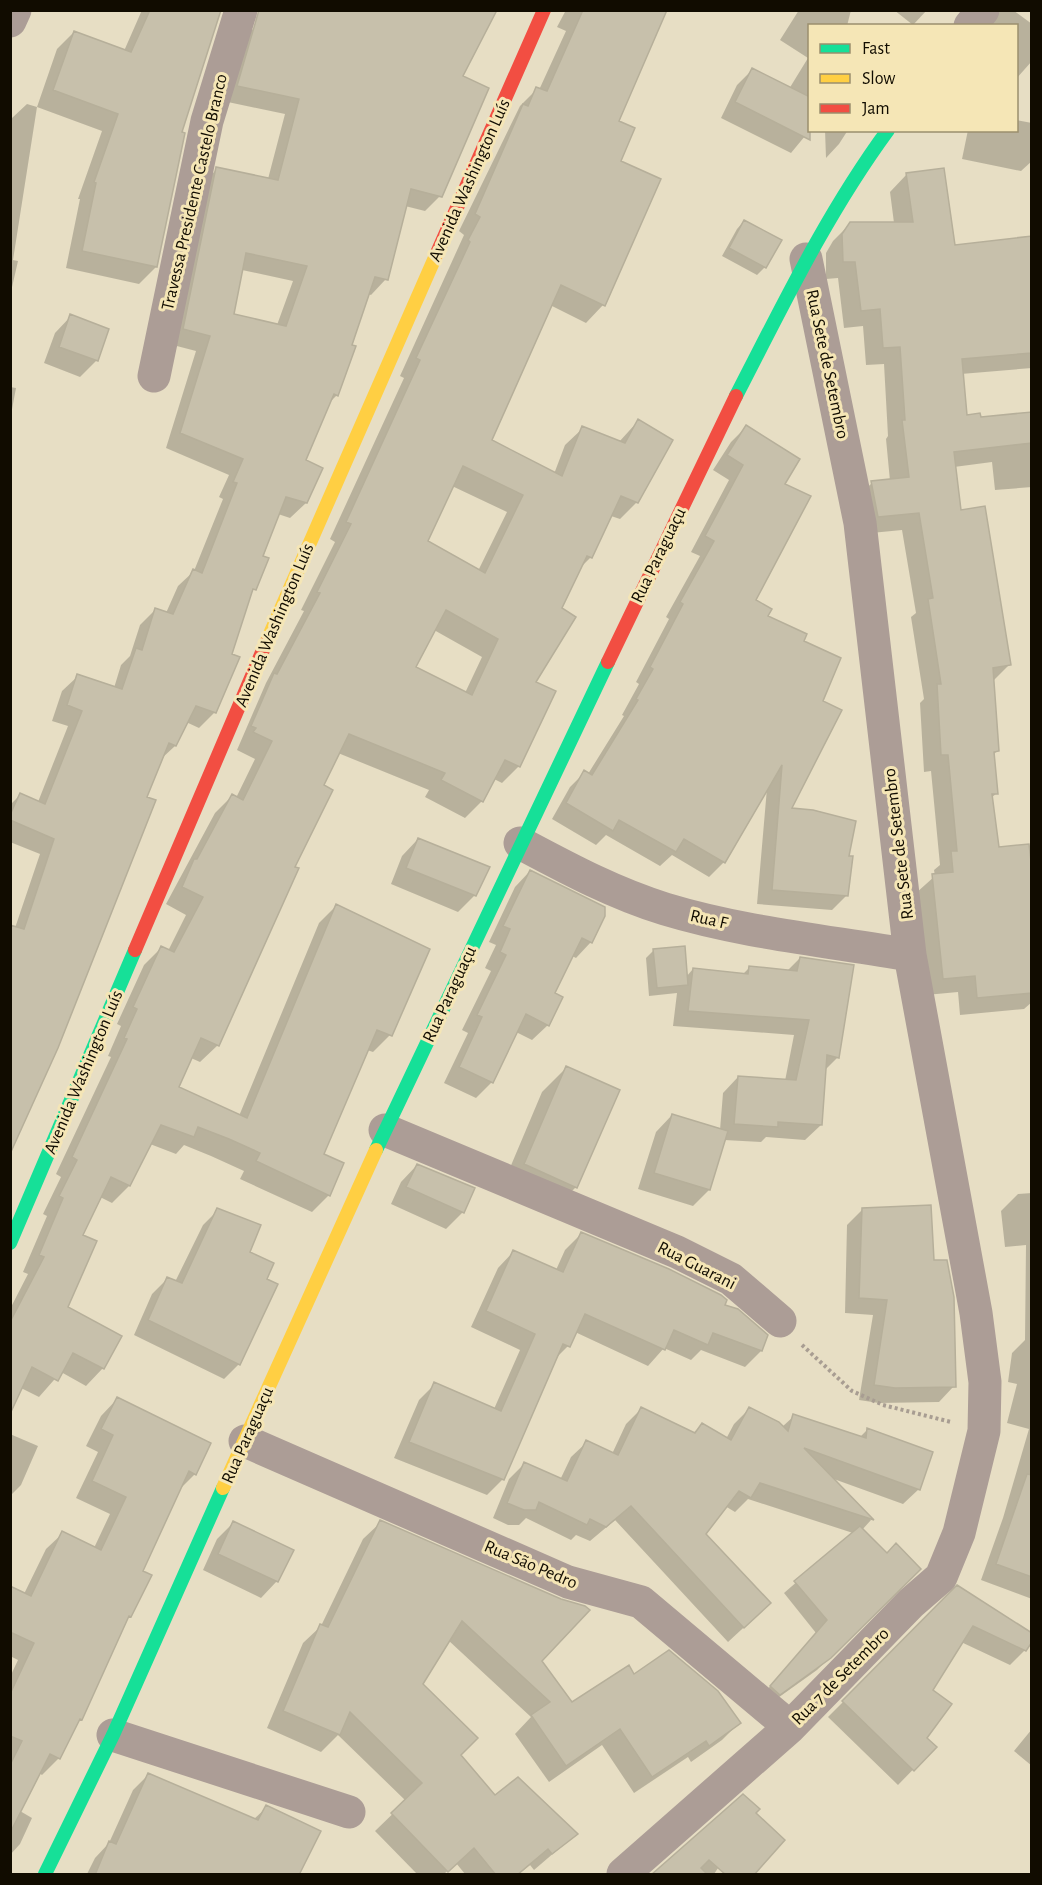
<svg xmlns="http://www.w3.org/2000/svg" width="1042" height="1885" font-family="'Alegreya Sans',sans-serif">
<style>
.shadow{fill:#0003;fill-rule:evenodd}
.building{fill:#c7c0ab;stroke:#b6af9a;stroke-width:1.5;fill-rule:evenodd}
.lines{fill:none;stroke-linecap:round;stroke-linejoin:round}
.path{stroke:#a89d92;stroke-width:4;stroke-dasharray:3 3;stroke-linecap:butt}
.street{stroke:#ac9d96;stroke-width:33}
.fast{stroke:#16e098;stroke-width:14}
.slow{stroke:#ffcf43;stroke-width:14}
.jam{stroke:#f24e42;stroke-width:14}
.labels{text-anchor:middle;stroke-width:6;stroke-linejoin:round;paint-order:stroke}
.street-label{font-size:18px;fill:#110c00;stroke:#f5e6b6}
</style>
<rect width="100%" height="100%" fill="#e7dec4"/>
<path class="shadow" d="M142,10H221L180,133L156,267L139,284L66,268L80,199H78L102,131L37,107L13,260L18,261L10,296L12,118L27,104L37,107L57,49L74,32L124,51Z
M566,10H665L617,122L619,162L659,180L603,305L586,323L550,305L490,440L554,474L565,445L583,428L619,442L638,421L637,502L620,519L611,516L591,557L580,568L560,609L534,682L519,766L502,783L494,779L482,801L465,818L425,797L429,790L338,753L322,786L293,867L218,1045L200,1062L191,1058L177,1088L239,1116L319,923L336,906L390,1035L373,1052L367,1050L322,1155L329,1195L312,1212L240,1179L244,1171L211,1156L184,1145L176,1154L150,1144L129,1186L112,1203L100,1197L81,1235L66,1307L103,1368L86,1386L61,1372L39,1397L21,1388L10,1411V1309L28,1274L23,1272L47,1216L43,1214L61,1177L56,1174L111,1057L108,1056L121,1026L117,1024L144,965L161,948L168,951L186,915L166,904L215,813L232,796L236,798L255,759L237,750L266,683L304,611L301,610L335,542L330,539L404,378L400,376L464,235L459,231L520,106L537,89L539,90L566,31L557,27ZM452,486L507,512L478,571L426,542ZM434,630L482,657L465,693L414,668Z
M799,10H851L847,26H810V130L791,153L721,118L737,85L752,70L789,89L808,58L780,40Z
M894,10H927L913,25Z
M1001,10H1013L1032,24V61L1016,79V26H988Z
M257,25L461,76L440,196L425,211L405,206L386,279L371,295L368,294L337,395L328,404L304,461L306,503L290,518L278,514L230,654L215,712L199,728L186,722L175,746L161,759L10,1150L15,928L40,854L10,842V805L20,795L38,802L68,726L52,721L62,691L78,676L114,688L121,665L130,656L140,625L156,609L166,613L178,586L194,571L223,499L219,497L229,475L166,448L196,351L169,344L202,184L217,169L268,179L285,114L223,101L242,40ZM242,270L293,281L277,325L233,315Z
M1016,120L1032,123V161L1021,171L962,159L968,130H1016Z
M825,130H848L839,144L826,158Z
M907,174L954,247L1032,237V368L961,374L965,417L979,418L1032,414V487L995,490L992,462L954,467L959,512L1009,665L992,682L997,751L993,755L997,793L991,798L997,849L1032,885V1002L1024,1009L960,1015L958,992L926,995L916,893L935,876L934,870L940,865L931,771L924,772L920,703L924,699L911,617L916,613L902,530L861,534L854,500L872,483L890,481L886,439L888,436L884,364L866,365L863,326L844,328L838,278L826,279V253L833,241L850,224L894,223L890,192Z
M744,221L765,267L757,275L722,256L737,229Z
M71,316L108,330L96,361L80,377L44,363L55,333Z
M10,387L16,388L10,420Z
M746,427L783,484L754,600L766,617L802,642L821,701L789,810L847,857V895L832,910L757,904L767,788L724,862L709,877L672,855L660,866L606,835L596,845L552,819L570,787L585,772L588,774L624,716L622,715L639,684L636,682L669,619L666,617L700,556L691,552L729,480L713,470L731,442Z
M418,839L475,895L458,912L391,884L402,856Z
M530,871L591,942L576,958L572,956L553,994L548,1025L532,1040L516,1032L492,1082L476,1098L444,1083L468,1033L462,1030L491,971L485,968L496,945L489,942L515,887Z
M654,950L686,977L693,969L742,975L749,968L787,971L800,958L838,1057L824,1071L821,1125L805,1140L766,1137L761,1142L724,1140L709,1190L693,1206L638,1189L656,1132L672,1115L720,1130L723,1093L738,1077L785,1081L794,1035L673,1026L677,993L649,996L646,958Z
M566,1068L576,1187L552,1211L501,1189L542,1092Z
M417,1165L473,1189L462,1213L446,1229L391,1204L401,1182Z
M1032,1193V1599L981,1580L1003,1518L1029,1429L1007,1423L1017,1384L1008,1382L1012,1353L1025,1340L1026,1245L1005,1247L1001,1211L1018,1194Z
M863,1209L933,1262L954,1386L939,1402L879,1403L859,1400L873,1315L845,1313L847,1225Z
M218,1210L248,1253L239,1364L224,1379L134,1335L152,1294L167,1279L175,1282L203,1225Z
M581,1234L723,1305L761,1351L745,1367L701,1350L691,1360L664,1348L648,1366L575,1332L568,1346L555,1359L503,1479L487,1495L394,1458L419,1400L435,1384L494,1409L520,1350L471,1327L498,1268L514,1251L556,1270L565,1250Z
M117,1399L195,1474L178,1491L141,1571L150,1576L125,1622L81,1719L75,1726L59,1758L42,1775L39,1773L20,1811L32,1818L20,1844L10,1855V1677L18,1660L10,1656V1588L24,1594L46,1549L63,1533L94,1548L110,1514L76,1498L98,1452L86,1446L101,1416Z
M641,1409L692,1434L702,1425L726,1439L734,1424L749,1409L782,1427L794,1416L860,1437L867,1430L919,1489L903,1504L831,1478L871,1520L862,1530L887,1555L919,1569L817,1670L768,1705L760,1698L816,1633L784,1593L853,1533L748,1499L735,1512L725,1506L704,1535L754,1618L728,1642L615,1520L590,1541L576,1535L571,1540L526,1518L519,1525H508L493,1518L509,1479L524,1464L560,1480L571,1457L587,1442L612,1454L626,1424Z
M10,1434L38,1446L21,1485L10,1496Z
M381,1522L540,1661L572,1704L634,1676L739,1723L722,1740L691,1762L688,1757L634,1793L602,1745L549,1782L515,1734L531,1717L448,1640L421,1684L459,1755L494,1797L576,1834L534,1870L530,1865L519,1874H465L456,1863L444,1874H417L375,1831L406,1801L338,1735L321,1752L267,1728L303,1643L321,1626L363,1539Z
M233,1523L277,1581L261,1598L203,1570L217,1539Z
M958,1587L1025,1650L1010,1665L961,1642L931,1691L925,1738L935,1747L898,1785L828,1717Z
M1032,1729V1766L1014,1751Z
M148,1775L253,1820L267,1807L297,1874H87L95,1858L109,1843L133,1790Z
M758,1809L714,1874H652Z"/>
<path class="building" d="M150,10H221L182,132L185,133L157,267L82,251L96,183L94,182L118,114L53,90L74,31L131,52Z
M259,10H497L463,76L489,88L442,197L411,189L388,280L375,277L352,345L356,346L338,396L334,394L306,460L323,468L307,503L286,497L263,556L269,558L256,590L253,589L232,654L240,657L216,713L196,706L176,746L169,743L147,797L156,800L58,1048L10,1154V925L24,929L54,839L10,820V815L20,793L45,804L82,711L67,705L77,674L122,689L136,648L142,650L155,608L173,614L193,569L202,573L237,483L233,482L243,459L180,433L210,336L183,329L216,167L278,180L299,99L237,86ZM246,253L307,266L286,326L234,314Z
M583,10H667L619,121L635,128L621,161L661,179L605,306L561,285L492,440L562,476L582,426L625,443L638,419L673,440L638,503L621,496L592,558L587,556L562,608L576,617L536,682L556,691L520,767L505,760L483,802L441,780L445,773L349,734L324,785L333,790L295,867L299,868L219,1046L201,1038L179,1087L247,1118L336,904L430,949L392,1036L377,1030L324,1154L344,1163L330,1196L256,1161L260,1153L229,1139L198,1127L194,1137L161,1125L130,1186L111,1177L83,1235L97,1241L68,1307L122,1336L104,1369L73,1353L58,1381L32,1367L10,1414V1322L44,1257L39,1255L63,1198L59,1196L77,1160L72,1157L127,1039L124,1038L137,1009L133,1007L161,946L174,952L203,897L182,887L194,859H197L232,794L243,800L272,741L253,732L256,728L251,726L274,673L277,674L320,593L317,592L351,524L346,522L420,360L416,358L470,242L468,240L480,217L475,214L523,104L528,106L536,87L547,91ZM463,466L523,495L485,573L428,541ZM446,610L498,639L472,695L416,667Z
M752,68L810,97V140L735,102Z
M944,168L955,245L1032,236V353L962,359L967,415L980,413L981,417L1032,412V443L954,452L961,510L985,506L1011,665L993,668L999,751L994,752L998,794H992L999,847L1029,844L1032,870V993L977,998L975,976L943,979L932,874L953,872L951,851H957L948,755H941L937,684H941L928,599L933,598L919,513L878,517L871,481L909,477L902,420H905L900,347L883,348L880,309L861,311L855,262H843L842,234L850,222H913L906,173Z
M744,220L782,240L766,268L729,248Z
M70,314L109,329L98,361L59,347Z
M746,425L800,459L785,484L811,496L756,600L772,609L768,616L807,634L804,641L841,658L823,701L842,710L792,808L813,810L856,821L849,856H853L848,896L772,890L782,765L725,863L684,839L676,852L619,820L613,831L566,803L584,770L592,775L638,700L636,699L653,669L650,667L683,604L680,602L714,541L705,536L743,465L727,455Z
M418,838L490,867L476,896L406,868Z
M530,870L605,907V916L592,943L582,938L555,993L563,997L549,1026L526,1014L493,1083L459,1067L482,1017L477,1015L506,955L500,952L510,929L503,926Z
M685,946L688,985L657,988L653,949Z
M800,957L854,965L839,1058L827,1055L822,1125L778,1122V1127L734,1124L738,1076L796,1080L809,1020L688,1011L693,968L748,974L749,966L797,971Z
M566,1066L620,1090L577,1188L524,1164Z
M672,1114L728,1131L710,1190L654,1173Z
M417,1164L475,1188L464,1213L406,1187Z
M931,1205L934,1260H947L954,1297L956,1387L895,1388L874,1385L887,1300L859,1298L862,1208Z
M217,1208L261,1225L250,1252L274,1263L267,1279L278,1284L240,1365L148,1320L167,1277L182,1283Z
M581,1232L669,1269L721,1295L727,1300L725,1305L738,1309L768,1335L762,1351L713,1333L708,1345L674,1330L665,1350L585,1314L570,1347L563,1344L504,1480L409,1442L434,1382L501,1411L535,1334L486,1311L513,1250L563,1272Z
M117,1397L211,1443L196,1475L189,1471L143,1571L152,1575L131,1617L129,1616L82,1720L80,1719L60,1759L50,1754L10,1833V1765L22,1741L10,1736V1694L34,1643L10,1632V1586L31,1596L62,1531L101,1550L126,1497L92,1481L113,1435L101,1429Z
M641,1407L695,1433L702,1423L731,1440L749,1407L779,1422L788,1431L793,1414L866,1438L867,1428L933,1452L920,1490L804,1448L874,1520L760,1483L751,1498L739,1491L706,1534L771,1603L744,1628L631,1506L606,1527L590,1519L587,1525L539,1502L536,1510H524L507,1503L524,1462L567,1481L586,1440L618,1455Z
M1027,1474L1032,1475V1577L996,1564Z
M380,1520L561,1599L585,1606L590,1610L542,1661L572,1702L629,1665L634,1674L669,1650L718,1691L741,1723L709,1746L706,1741L652,1777L620,1729L566,1766L531,1715L550,1702L462,1621L423,1684L478,1738L461,1755L495,1795L518,1777L578,1834L552,1854L548,1849L517,1875H496L474,1848L448,1872L391,1813L422,1783L350,1712L340,1735L283,1711L320,1624L328,1627Z
M233,1521L294,1550L278,1582L218,1554Z
M860,1526L887,1553L896,1543L921,1569L831,1658L780,1695L770,1686L827,1620L794,1581Z
M957,1585L1032,1633V1642L1026,1651L973,1626L933,1690L952,1704L927,1738L937,1747L914,1771L842,1701Z
M148,1773L258,1820L266,1805L321,1831L299,1875H95L109,1841L116,1844Z
M743,1794L760,1809L756,1813L785,1840L754,1875H726L709,1860L701,1868L708,1875H651Z"/>
<g class="lines">
<path class="path" d="M802,1345L852,1391L883,1405L951,1422"/>
<path class="street" d="M10,21L15,10
M970,26L983,10
M154,376L207,121L241,10
M520,843C567,868 613,893 665,909C744,933 829,941 910,955
M385,1130L677,1252L731,1279L780,1321
M245,1441L568,1582L641,1602L790,1727
M113,1735L349,1812
M623,1874L790,1727L911,1603L941,1577L959,1533L984,1431L985,1382L976,1313L910,955L860,523L806,259"/>
<path class="fast" d="M736,396C783,305 827,213 888,130
M376,1150L608,662
M10,1243L135,950
M45,1874L113,1735L223,1488"/>
<path class="slow" d="M266,643L437,253
M223,1488L376,1150"/>
<path class="jam" d="M437,253L544,10
M608,662L736,396
M135,950L266,643"/>
</g>
<g class="labels">
<g class="street-label">
<text transform="translate(469 180) rotate(-66)" y="6">Avenida Washington Luís</text>
<text transform="translate(194 192) rotate(-77)" y="6">Travessa Presidente Castelo Branco</text>
<text transform="translate(828 364) rotate(78)" y="6">Rua Sete de Setembro</text>
<text transform="translate(658 555) rotate(-64)" y="6">Rua Paraguaçu</text>
<text transform="translate(274 625) rotate(-67)" y="6">Avenida Washington Luís</text>
<text transform="translate(898 844) rotate(-97)" y="6">Rua Sete de Setembro</text>
<text transform="translate(709 919) rotate(13)" y="6">Rua F</text>
<text transform="translate(449 994) rotate(-65)" y="6">Rua Paraguaçu</text>
<text transform="translate(83 1072) rotate(-67)" y="6">Avenida Washington Luís</text>
<text transform="translate(697 1265) rotate(27)" y="6">Rua Guarani</text>
<text transform="translate(247 1435) rotate(-66)" y="6">Rua Paraguaçu</text>
<text transform="translate(531 1564) rotate(23)" y="6">Rua São Pedro</text>
<text transform="translate(840 1676) rotate(-45)" y="6">Rua 7 de Setembro</text>
</g>
</g>
<rect width="1042" height="1885" fill="none" stroke="#110c00" stroke-width="24"/>
<rect x="808" y="24" width="210" height="108" fill="#f5e6b6" stroke="#9a8f6d" stroke-width="1.5"/>
<rect x="820" y="44" width="30" height="9" fill="#16e098" stroke="#9a8f6d" stroke-width="1.5"/>
<text x="862" y="54" font-size="18" fill="#110c00">Fast</text>
<rect x="820" y="74" width="30" height="9" fill="#ffcf43" stroke="#9a8f6d" stroke-width="1.5"/>
<text x="862" y="84" font-size="18" fill="#110c00">Slow</text>
<rect x="820" y="104" width="30" height="9" fill="#f24e42" stroke="#9a8f6d" stroke-width="1.5"/>
<text x="862" y="114" font-size="18" fill="#110c00">Jam</text>
</svg>
